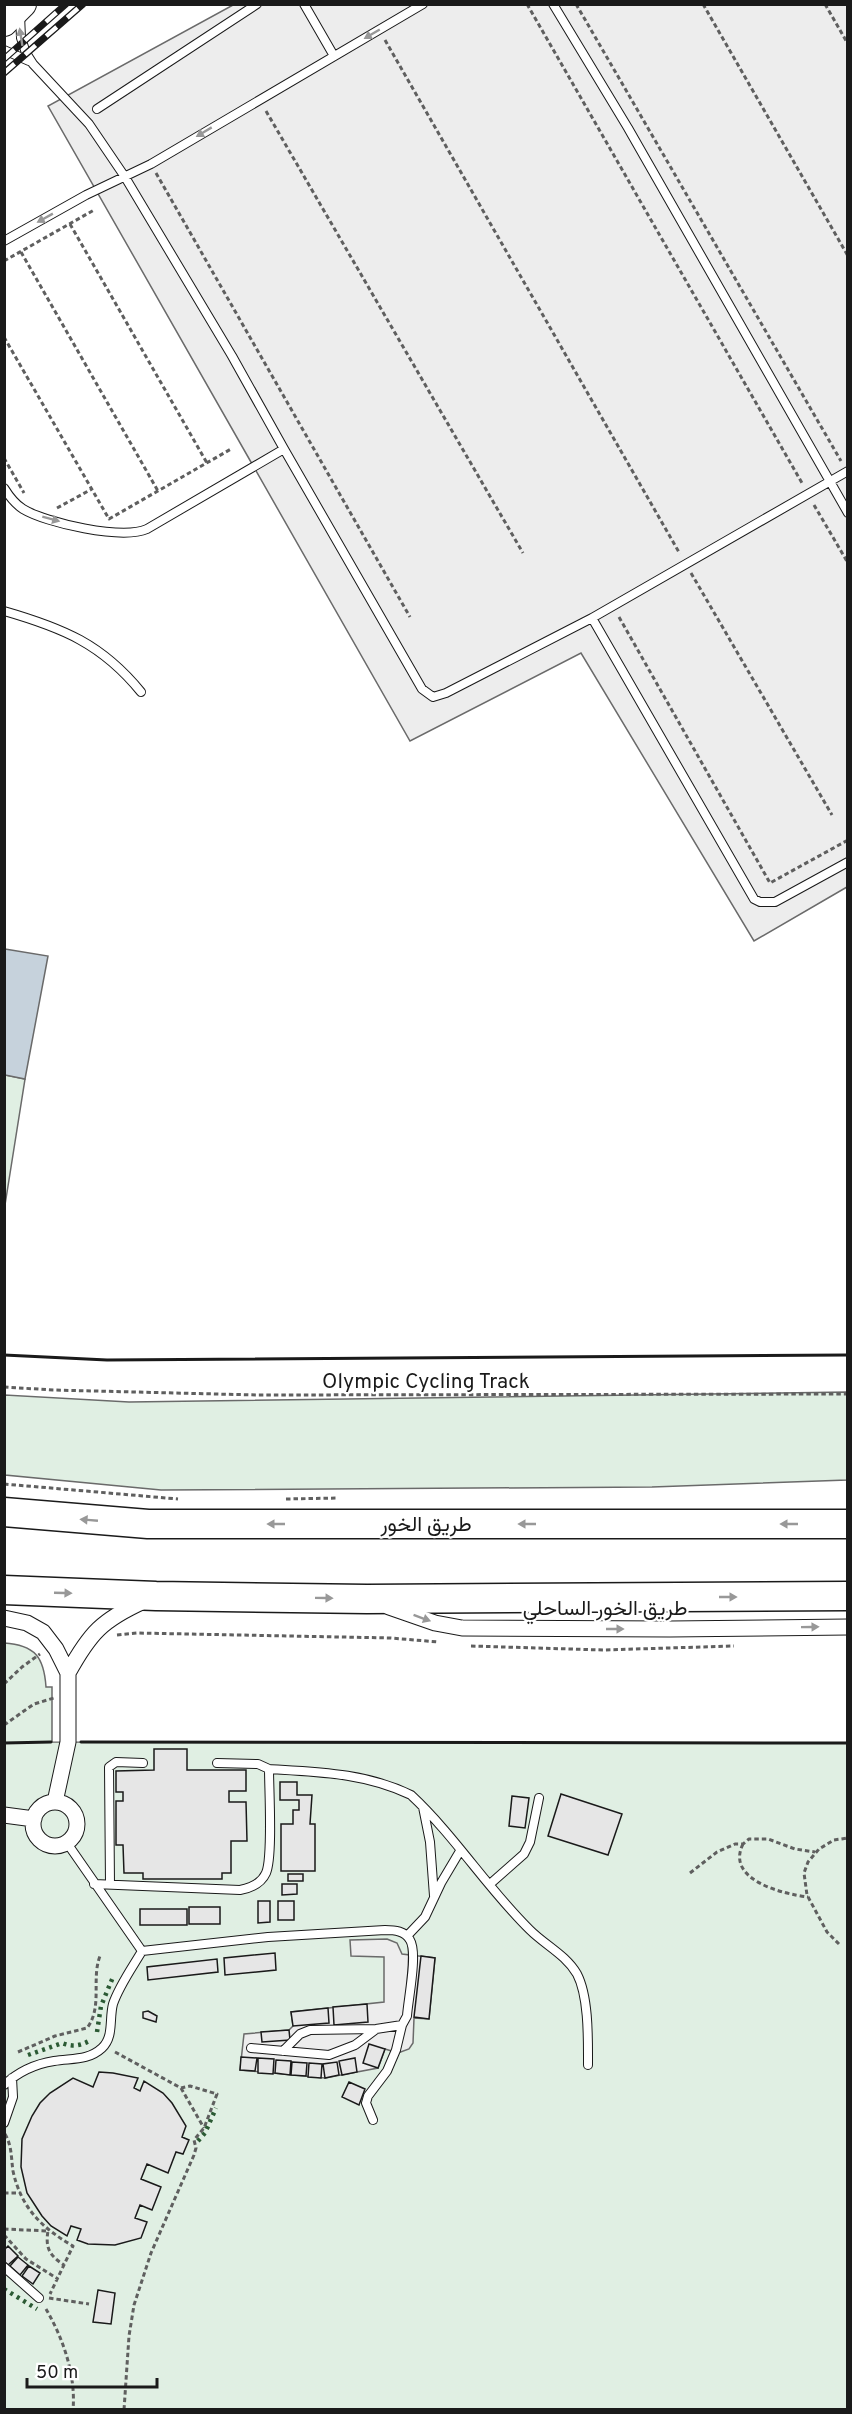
<svg xmlns="http://www.w3.org/2000/svg" width="852" height="2414" font-family="Overpass,Vazirmatn,sans-serif">
<style>
.green{fill:#e0efe3;stroke:#6a6a6a;stroke-width:1.5}
.parking{fill:#ededed;stroke:#6a6a6a;stroke-width:1.5}
.water{fill:#c6d2dc;stroke:#6a6a6a;stroke-width:1.5}
.building{fill:#e6e6e6;stroke:#1a1a1a;stroke-width:1.5}
.lines{fill:none;stroke-linecap:round;stroke-linejoin:round}
.service-casing{stroke:#1a1a1a;stroke-width:10}
.minor-casing{stroke:#1a1a1a;stroke-width:17}
.primary-casing{stroke:#1a1a1a;stroke-width:28}
.motorway-casing{stroke:#1a1a1a;stroke-width:31}
.path{stroke:#5f5f5f;stroke-width:3;stroke-dasharray:4.5 3;stroke-linecap:butt}
.service{stroke:#fff;stroke-width:8}
.minor{stroke:#fff;stroke-width:15}
.primary{stroke:#fff;stroke-width:26}
.motorway{stroke:#fff;stroke-width:28}
.rail-casing{stroke:#1a1a1a;stroke-width:7}
.rail{stroke:#fff;stroke-width:4.5;stroke-dasharray:14;stroke-linecap:butt}
.hedge{stroke:#2b5a34;stroke-width:4.5;stroke-dasharray:3 4.5;stroke-linecap:butt}
.wall{stroke:#1a1a1a;stroke-width:3}
.oneway{fill:#989898}
.labels{text-anchor:middle;stroke-width:4.5;stroke-linejoin:round;paint-order:stroke}
.street-label{font-size:21px;fill:#1a1a1a;stroke:#fff}
</style>
<rect width="100%" height="100%" fill="#fff"/>
<path class="green" d="M5,1075L25,1079L5,1205Z
M847,1392V1480L652,1487L161,1490L5,1475V1395L129,1402Z
M4,1643C35,1645 44,1657 46,1687H52V1742L847,1743V2409H5Z"/>
<path class="parking" d="M233,5H847V887L754,941L581,653L410,741L48,106Z
M387,1939L397,1943L402,1954L435,1958L429,2019L414,2018L413,2043L409,2049L398,2053L385,2049L378,2068L325,2078L240,2070L244,2034L289,2030L293,2026L291,2012L384,2002V1957L351,1956L350,1940Z"/>
<path class="water" d="M5,949L48,956L25,1079L5,1075Z"/>
<path class="building" d="M154,1749H187V1770H246V1791H229V1802H246L247,1841H231V1873H222V1879H143V1873H124L123,1845H116V1801H123V1792H116V1771L154,1770Z
M280,1782H297V1795H312L310,1824H315V1871H281V1824H293V1810H299V1800H280Z
M561,1794L622,1814L608,1855L548,1836Z
M512,1796L529,1798L525,1828L509,1826Z
M288,1874H303V1881H288Z
M282,1884H297V1894L282,1895Z
M258,1901H270V1922L258,1923Z
M278,1901H294V1920H278Z
M189,1907H220V1924H189Z
M140,1909H187V1925H140Z
M275,1953L276,1970L225,1975L224,1958Z
M421,1956L435,1958L429,2019L414,2017Z
M217,1959L218,1972L148,1980L147,1967Z
M367,2004L368,2022L334,2025L333,2007Z
M328,2008L329,2023L293,2026L291,2012Z
M148,2011L157,2016L156,2022L143,2018V2012Z
M289,2030L290,2040L262,2042L261,2032Z
M369,2044L385,2049L378,2068L363,2063Z
M241,2057L257,2058L255,2071L240,2070Z
M258,2058L274,2059L273,2074L258,2073Z
M355,2058L357,2072L342,2075L339,2061Z
M276,2060L291,2061L290,2075L275,2073Z
M292,2062L307,2063L306,2076L291,2075Z
M337,2062L339,2075L325,2078L323,2064Z
M309,2063L322,2064L321,2078L308,2077Z
M99,2072L113,2073L138,2078L134,2088L140,2091L144,2081L163,2093L172,2103L186,2126L182,2137L189,2140L183,2154L176,2152L168,2173L147,2164L141,2179L161,2187L152,2210L140,2205L135,2218L147,2222L141,2238L115,2245L88,2244L77,2240L81,2229L71,2226L67,2236L51,2226L42,2216L27,2193L21,2167L22,2139L32,2116L40,2103L50,2093L73,2078L93,2087Z
M349,2082L365,2089L359,2105L342,2097Z
M8,2246L18,2256L8,2265L4,2261V2250Z
M18,2257L28,2265L20,2275L10,2266Z
M29,2266L40,2273L33,2284L22,2276Z
M98,2290L115,2293L111,2324L93,2322Z"/>
<g class="lines">
<defs>
<path id="service" d="M304,4L334,56
M553,4L628,128L848,513
M20,15L21,38L26,53L33,64L89,124L125,177L232,356L284,449L422,689L433,697L446,693L592,618L848,471
M4,50L29,61
M97,109L257,4
M4,241L86,195L151,164L423,4
M4,488C9,496 15,504 23,509C46,523 122,540 147,529L284,449
M4,611C63,628 102,644 141,692
M592,618L754,899L760,902H775L848,862
M217,1763L258,1764L269,1769C318,1772 366,1773 411,1795C455,1836 487,1888 530,1930C545,1945 566,1955 577,1974C589,1997 588,2040 588,2065
M423,1807L430,1842L434,1896
M67,1843L142,1951
M94,1884L240,1890C251,1888 261,1884 266,1873C273,1857 269,1790 269,1769
M110,1884L109,1767L116,1762L143,1763
M490,1884L524,1854L530,1842L539,1798
M407,1936L425,1917L441,1883L460,1851
M142,1951L268,1937L385,1930C395,1930 405,1931 410,1940C418,1953 408,2000 407,2016L402,2025L376,2029L310,2030L300,2034L283,2051
M251,2048L329,2055L355,2045L375,2030
M4,2085C18,2072 35,2064 54,2061C71,2058 88,2061 102,2048C114,2037 109,2019 113,2004C119,1986 132,1968 142,1951
M373,2120L366,2103L368,2096L387,2071L396,2050L402,2025
M4,2123L13,2097L12,2078
M4,2267L39,2298"/>
<path id="minor" d="M389,1607L435,1623L462,1628L670,1629L848,1627
M4,1618L27,1623L43,1632L56,1649L68,1673V1742L55,1802
M68,1673C90,1633 102,1620 144,1601
M33 1824a22 22 0 1 1 44 0a22 22 0 1 1-44 0Z
M4,1815L34,1819"/>
<path id="primary" d="M4,23L23,4"/>
<path id="motorway" d="M4,1512L148,1524H848
M4,1590L156,1596L367,1599L848,1596"/>
</defs>
<use href="#service" class="service-casing"/>
<use href="#minor" class="minor-casing"/>
<use href="#primary" class="primary-casing"/>
<use href="#motorway" class="motorway-casing"/>
<path class="path" d="M527,4L802,483
M576,4L841,461
M703,4L848,256
M825,4L848,44
M385,40L680,554
M266,111L523,553
M156,173L410,617
M70,224L207,463
M21,252L158,491
M4,261L94,210
M4,337L109,519L231,449
M4,458L24,493
M814,505L848,563
M57,508L92,489
M691,573L832,815
M619,617L770,883L848,840
M4,1387L53,1390L257,1395L848,1394
M4,1484L178,1499
M286,1499L338,1498
M117,1635L137,1633L391,1638L438,1642
M471,1646L603,1650L734,1646
M4,1684L22,1667L40,1654
M4,1725L34,1704L54,1698
M743,1844C725,1880 783,1894 808,1897
M690,1873L717,1852L735,1844H743L749,1839H768L795,1849L815,1852
M839,1944L827,1932L807,1895L804,1873L808,1862L819,1849L834,1840L848,1838
M18,2052L55,2036L87,2028C103,2007 91,1979 100,1956
M115,2052L181,2088L190,2086L217,2094L204,2128L194,2140L196,2148L194,2155L151,2253L134,2305L129,2336L124,2410
M181,2088L204,2128
M5,2134C12,2146 11,2157 13,2171C21,2208 42,2228 73,2246L50,2294
M4,2193H21
M4,2229L48,2231C45,2248 50,2256 64,2265
M4,2235L26,2259L58,2279
M49,2298L89,2304
M46,2309C63,2338 76,2375 73,2410"/>
<use href="#service" class="service"/>
<use href="#minor" class="minor"/>
<use href="#primary" class="primary"/>
<use href="#motorway" class="motorway"/>
<defs>
<path id="rail" d="M4,59L66,4
M4,73L83,4"/>
</defs>
<use href="#rail" class="rail-casing"/>
<use href="#rail" class="rail"/>
<path class="hedge" d="M97,2032L101,2006L113,1977
M28,2055L62,2043C73,2047 80,2046 91,2040
M198,2141L205,2133L216,2108
M4,2289L37,2309"/>
<path class="wall" d="M4,1355L107,1360L848,1355
M81,1742L848,1743
M4,1743L51,1742"/>
</g>
<defs><path id="oneway-solid" d="M-6-.8H1V-3.2L6.5 0L1 3.2V.8H-6Z" transform="scale(1.5)"/></defs>
<g class="oneway">
<use href="#oneway-solid" transform="translate(372 34) rotate(150)"/>
<use href="#oneway-solid" transform="translate(21 37) rotate(-99)"/>
<use href="#oneway-solid" transform="translate(204 132) rotate(149)"/>
<use href="#oneway-solid" transform="translate(45 218) rotate(151)"/>
<use href="#oneway-solid" transform="translate(51 519) rotate(15)"/>
<use href="#oneway-solid" transform="translate(89 1520) rotate(-175)"/>
<use href="#oneway-solid" transform="translate(276 1524) rotate(180)"/>
<use href="#oneway-solid" transform="translate(527 1524) rotate(180)"/>
<use href="#oneway-solid" transform="translate(789 1524) rotate(180)"/>
<use href="#oneway-solid" transform="translate(63 1593) rotate(2)"/>
<use href="#oneway-solid" transform="translate(728 1597)"/>
<use href="#oneway-solid" transform="translate(324 1598) rotate(1)"/>
<use href="#oneway-solid" transform="translate(422 1618) rotate(20)"/>
<use href="#oneway-solid" transform="translate(810 1627) rotate(-1)"/>
<use href="#oneway-solid" transform="translate(615 1629)"/>
</g>
<g class="labels">
<g class="street-label">
<text x="426" y="1388">Olympic Cycling Track</text>
<text x="426" y="1531">طريق الخور</text>
<text x="605" y="1615">طريق الخور الساحلي</text>
</g>
</g>
<rect width="852" height="2414" fill="none" stroke="#1a1a1a" stroke-width="12"/>
<path d="M27 2378v9h130v-9" fill="none" stroke="#1a1a1a" stroke-width="3"/>
<text x="36" y="2378" font-size="18" fill="#1a1a1a" stroke="#ffffff" stroke-width="4.5" paint-order="stroke">50 m</text>
</svg>
